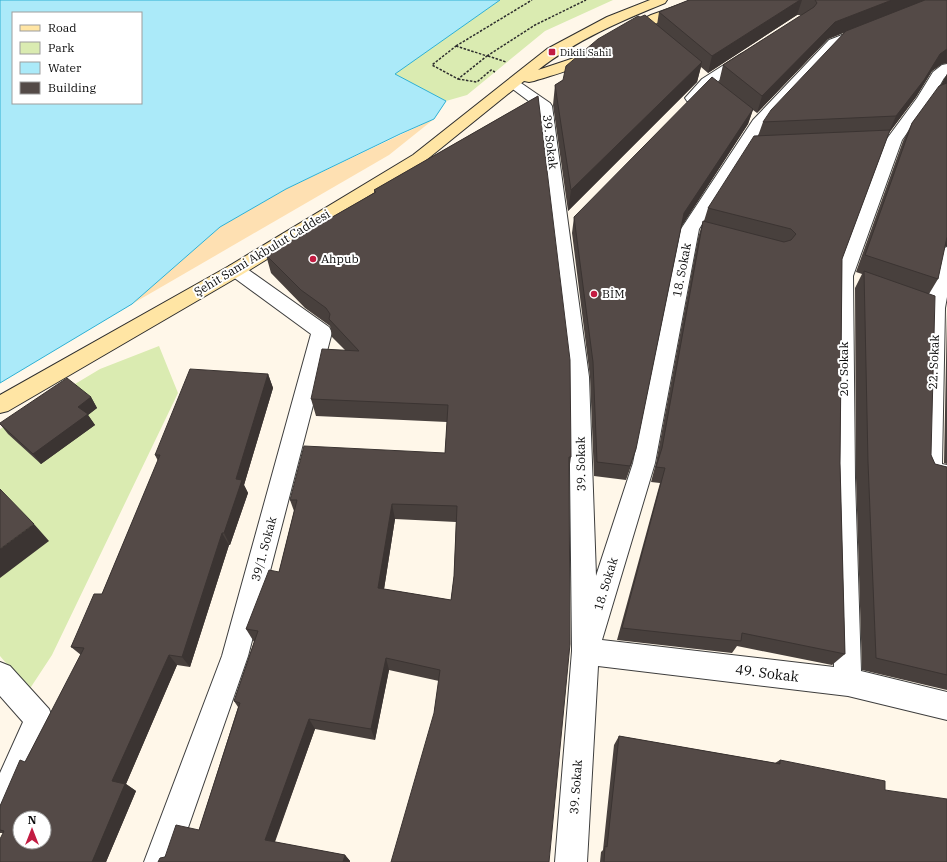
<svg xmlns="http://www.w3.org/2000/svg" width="947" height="862" font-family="'IBM Plex Serif',serif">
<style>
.green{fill:#daebb1}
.sand{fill:#fee0b2}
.water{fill:#abeaf9;stroke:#2eb0d4;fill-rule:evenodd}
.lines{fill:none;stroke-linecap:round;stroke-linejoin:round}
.minor-casing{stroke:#3e3e3e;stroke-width:2}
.secondary-casing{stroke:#2d2d2d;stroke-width:2}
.path{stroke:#2d2d2d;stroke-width:1.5;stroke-dasharray:2.5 1.5;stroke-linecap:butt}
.minor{fill:#fff;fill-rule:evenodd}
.secondary{fill:#ffe5a4;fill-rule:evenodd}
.wall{fill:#48403d;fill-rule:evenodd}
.shaded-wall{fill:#3b3432}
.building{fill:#544a47;stroke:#3b3432;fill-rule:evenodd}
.poi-dot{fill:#c21c42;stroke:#fff;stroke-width:1.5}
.labels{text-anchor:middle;stroke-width:4;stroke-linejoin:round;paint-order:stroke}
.far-poi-label{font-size:10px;fill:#0b0b0b;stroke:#fff;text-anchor:start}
.street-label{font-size:12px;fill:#0b0b0b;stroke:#fff}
.poi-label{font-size:12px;fill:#0b0b0b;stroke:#fff;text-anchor:start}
.near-street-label{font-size:14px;fill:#0b0b0b;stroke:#fff}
</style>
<rect width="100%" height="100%" fill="#fff7e9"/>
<path class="green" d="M500,0H613L545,31L467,95L446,101L394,74Z
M159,346L178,393L52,655L29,690L0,656V429L100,369Z"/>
<path class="sand" d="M434,119L389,155L132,304L220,227L286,189Z"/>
<path class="water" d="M0,0H500L395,74L446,101L434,119L400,134L286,189L220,227L132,304L0,383ZM13,13H141V103H13Z"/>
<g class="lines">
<defs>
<path id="minor" d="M863,27L868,28L870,31L868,34L839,46L764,126L699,229L655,463L602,640L834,667L831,478L835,276L886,140L917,98L933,72L942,65L947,64V75L944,78L937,90L947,87V96L929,102L902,140L853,276L855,478L861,671L947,692V720L848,696L598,666L587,862H555L572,651L569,377L538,108L506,84L508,81L513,80L518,81L550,103L552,106L589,377L596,576L633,463L681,229L753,120L829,40Z
M746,53L751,54L753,57L751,60L712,85L697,101L692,102L687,101L685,98L702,79L741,54Z
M947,247V297L945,308L942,464L947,465V485L922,478L919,471L925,308L938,253L941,249Z
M236,264L243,266L329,327L332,332L248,656L176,862H144L222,656L311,334L229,274L227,270L229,266Z
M0,662L10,666L49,709L53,719L11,818L0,822V773L23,722L0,696Z"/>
<path id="secondary" d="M650,0H667L665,3C621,21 576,40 538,70L574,58L588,49L593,48L598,49L600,52C589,67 551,75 534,81L529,82L524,81L425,161L243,274L8,411L0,413V395L229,266L413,155L547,49L607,17Z
M693,0H711L709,3L661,21L630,37H620L618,34L620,31L651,15Z"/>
</defs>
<use href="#minor" class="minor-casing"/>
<use href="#secondary" class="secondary-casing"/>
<path class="path" d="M456,46L487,56L458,79L432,65Z
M456,46L532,0
M487,56L535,25L586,0
M488,56L506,62
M458,79L477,82L491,70L495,72"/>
<use href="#minor" class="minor"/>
<use href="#secondary" class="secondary"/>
</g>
<path class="wall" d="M689,0H947V63L942,64L932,71L916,97L889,133L842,259L840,463L845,654L832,665L737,646L732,653L617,640L660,483L651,482L656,463L698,238L703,221H704L708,208L758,136L763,122L845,32L828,39L757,113L753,110L748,124L681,227L632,463L626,480L594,476L590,377L572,233L574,217L719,82L723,65L802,15H797L708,73L701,67L697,82L568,211L553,105L555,85L563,80L640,17L657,25L659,12Z
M947,74V246H945L938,279L929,294L931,455L935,464L947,467V690L862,670L856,478L855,288L862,274L856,272L903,141L912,123L941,85Z
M538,96L571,457L569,471L434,713L439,681L389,670L375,740L315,729L275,842L345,855L350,861V862H158L199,830L238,707L234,701L254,642L246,629L279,572L294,511L290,500L445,453L447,422L316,416L311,399L345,350L332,337L330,326L305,308L271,273L266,255L374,193V190ZM395,519L456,522L454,576L451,600L384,589Z
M947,312V464L944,463Z
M268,374L273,388L244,485L248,493L230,545H229L190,667L177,665L126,784L136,791L106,862H0L3,833H0V806L25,762L81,655L71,647L102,594L158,461L155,455Z
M91,397L97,408L88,415L95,425L41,464L8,434L0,424Z
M619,736L775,763L780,760L885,790L947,862H600L601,852L603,850L614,745Z"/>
<path class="shaded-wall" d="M800,0H802L797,15L708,73L712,56Z
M892,0H928L828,39L757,113L762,96L835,22Z
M947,49V63L942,64L932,71L916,97L888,134L896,116L940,54Z
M702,62L697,82L568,211L571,190Z
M947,74V86L940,87Z
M753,109L748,124L680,229L684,213Z
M947,236V246L941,248Z
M268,374L273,388L244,485L248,493L230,545L224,533L236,479Z
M91,397L97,408L88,415L95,425L41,464L33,454L78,407Z
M392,504L395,519L382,602L378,588Z
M34,524L49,541L0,578V549Z
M222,533L229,545L190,667L182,657Z
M169,655L177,665L126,784L136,791L106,862H92L112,781Z
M386,658L389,670L375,740L371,729Z
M309,719L315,729L273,846L265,840Z
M345,855L350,861V862H343Z"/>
<path class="building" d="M689,0H800L712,56L659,12Z
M815,0H892L835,22L762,96L723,65L814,7L817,3Z
M925,0H947V49L940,54L924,80L896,116L763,122L771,110L846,31Z
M645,15L702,62L571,190L555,85L563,80L566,66L598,39L638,16L640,17Z
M712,77L753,109L684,213L636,449L630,466L597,462L593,362L574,217Z
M947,83V237L938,279L865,255L912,123L939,86Z
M538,96L570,360L571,457H569L570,644L549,862H391L434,713L440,670L386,658L371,729L309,719L265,840L345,855L343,862H158L160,858L165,857L176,825L199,830L240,703L234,701L258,631L246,629L269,570L279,572L297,500H290L304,446L445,453L448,405L311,399L322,349L359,351L329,319L330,314L326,308L301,290L266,255L376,192L374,190ZM392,504L457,506L454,576L451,600L378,588Z
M890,130L842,259L840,463L845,654L742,633L741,641L622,628L665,468L656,467L662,448L703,221L784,242L791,240L796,234L791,229L708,208L754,136Z
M864,271L935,296L931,455L935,464L947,467V675L876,658L868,462Z
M190,369L268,374L236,479L242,480L224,533H222L182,657L169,655L112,781L125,784L92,862H0V839L4,831L0,830V806L20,760L25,762L84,648L71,647L94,594H102L160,455H155ZM20,818H44V842H20Z
M67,378L91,397L78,407L88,414L33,454L0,424V423Z
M0,489L34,524L0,549Z
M619,736L780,764V760L885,781V790L947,799V862H604L605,846L607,847Z"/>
<g class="poi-dot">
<rect x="548" y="48" width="8" height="8" rx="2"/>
<circle cx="313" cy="259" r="4"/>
<circle cx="594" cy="294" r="4"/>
</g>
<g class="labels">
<g class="far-poi-label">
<text x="560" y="56">Dikili Sahil</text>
</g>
<g class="street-label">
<text transform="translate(550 142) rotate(83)" y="4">39. Sokak</text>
<text transform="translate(262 253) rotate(-31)" y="4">Şehit Sami Akbulut Caddesi</text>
<text transform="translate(682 270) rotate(-79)" y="4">18. Sokak</text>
<text transform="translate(934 362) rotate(-88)" y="4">22. Sokak</text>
<text transform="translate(844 369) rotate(-90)" y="4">20. Sokak</text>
<text transform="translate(581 464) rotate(-91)" y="4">39. Sokak</text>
<text transform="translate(264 549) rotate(-75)" y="4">39/1. Sokak</text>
<text transform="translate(606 584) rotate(-73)" y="4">18. Sokak</text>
<text transform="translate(576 787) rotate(-86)" y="4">39. Sokak</text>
</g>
<g class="poi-label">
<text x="321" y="263">Ahpub</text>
<text x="602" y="298">BİM</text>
</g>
<g class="near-street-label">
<text transform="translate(767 673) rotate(7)" y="5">49. Sokak</text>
</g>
</g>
<rect x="12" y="12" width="130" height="92" fill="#ffffff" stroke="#9d9d9d"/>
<rect x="20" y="25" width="20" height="6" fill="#ffe5a4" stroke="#9d9d9d"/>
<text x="48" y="32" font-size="12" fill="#0b0b0b">Road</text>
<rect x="20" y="42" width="20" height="12" fill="#daebb1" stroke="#9d9d9d"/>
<text x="48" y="52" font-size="12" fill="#0b0b0b">Park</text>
<rect x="20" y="62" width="20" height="12" fill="#abeaf9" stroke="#9d9d9d"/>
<text x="48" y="72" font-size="12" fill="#0b0b0b">Water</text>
<rect x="20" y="82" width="20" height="12" fill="#544a47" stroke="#9d9d9d"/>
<text x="48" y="92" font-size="12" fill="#0b0b0b">Building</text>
<g transform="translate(32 830)"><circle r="19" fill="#ffffff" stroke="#9d9d9d"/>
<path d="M0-3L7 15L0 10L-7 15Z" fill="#c21c42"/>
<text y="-6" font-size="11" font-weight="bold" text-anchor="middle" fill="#0b0b0b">N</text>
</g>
</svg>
